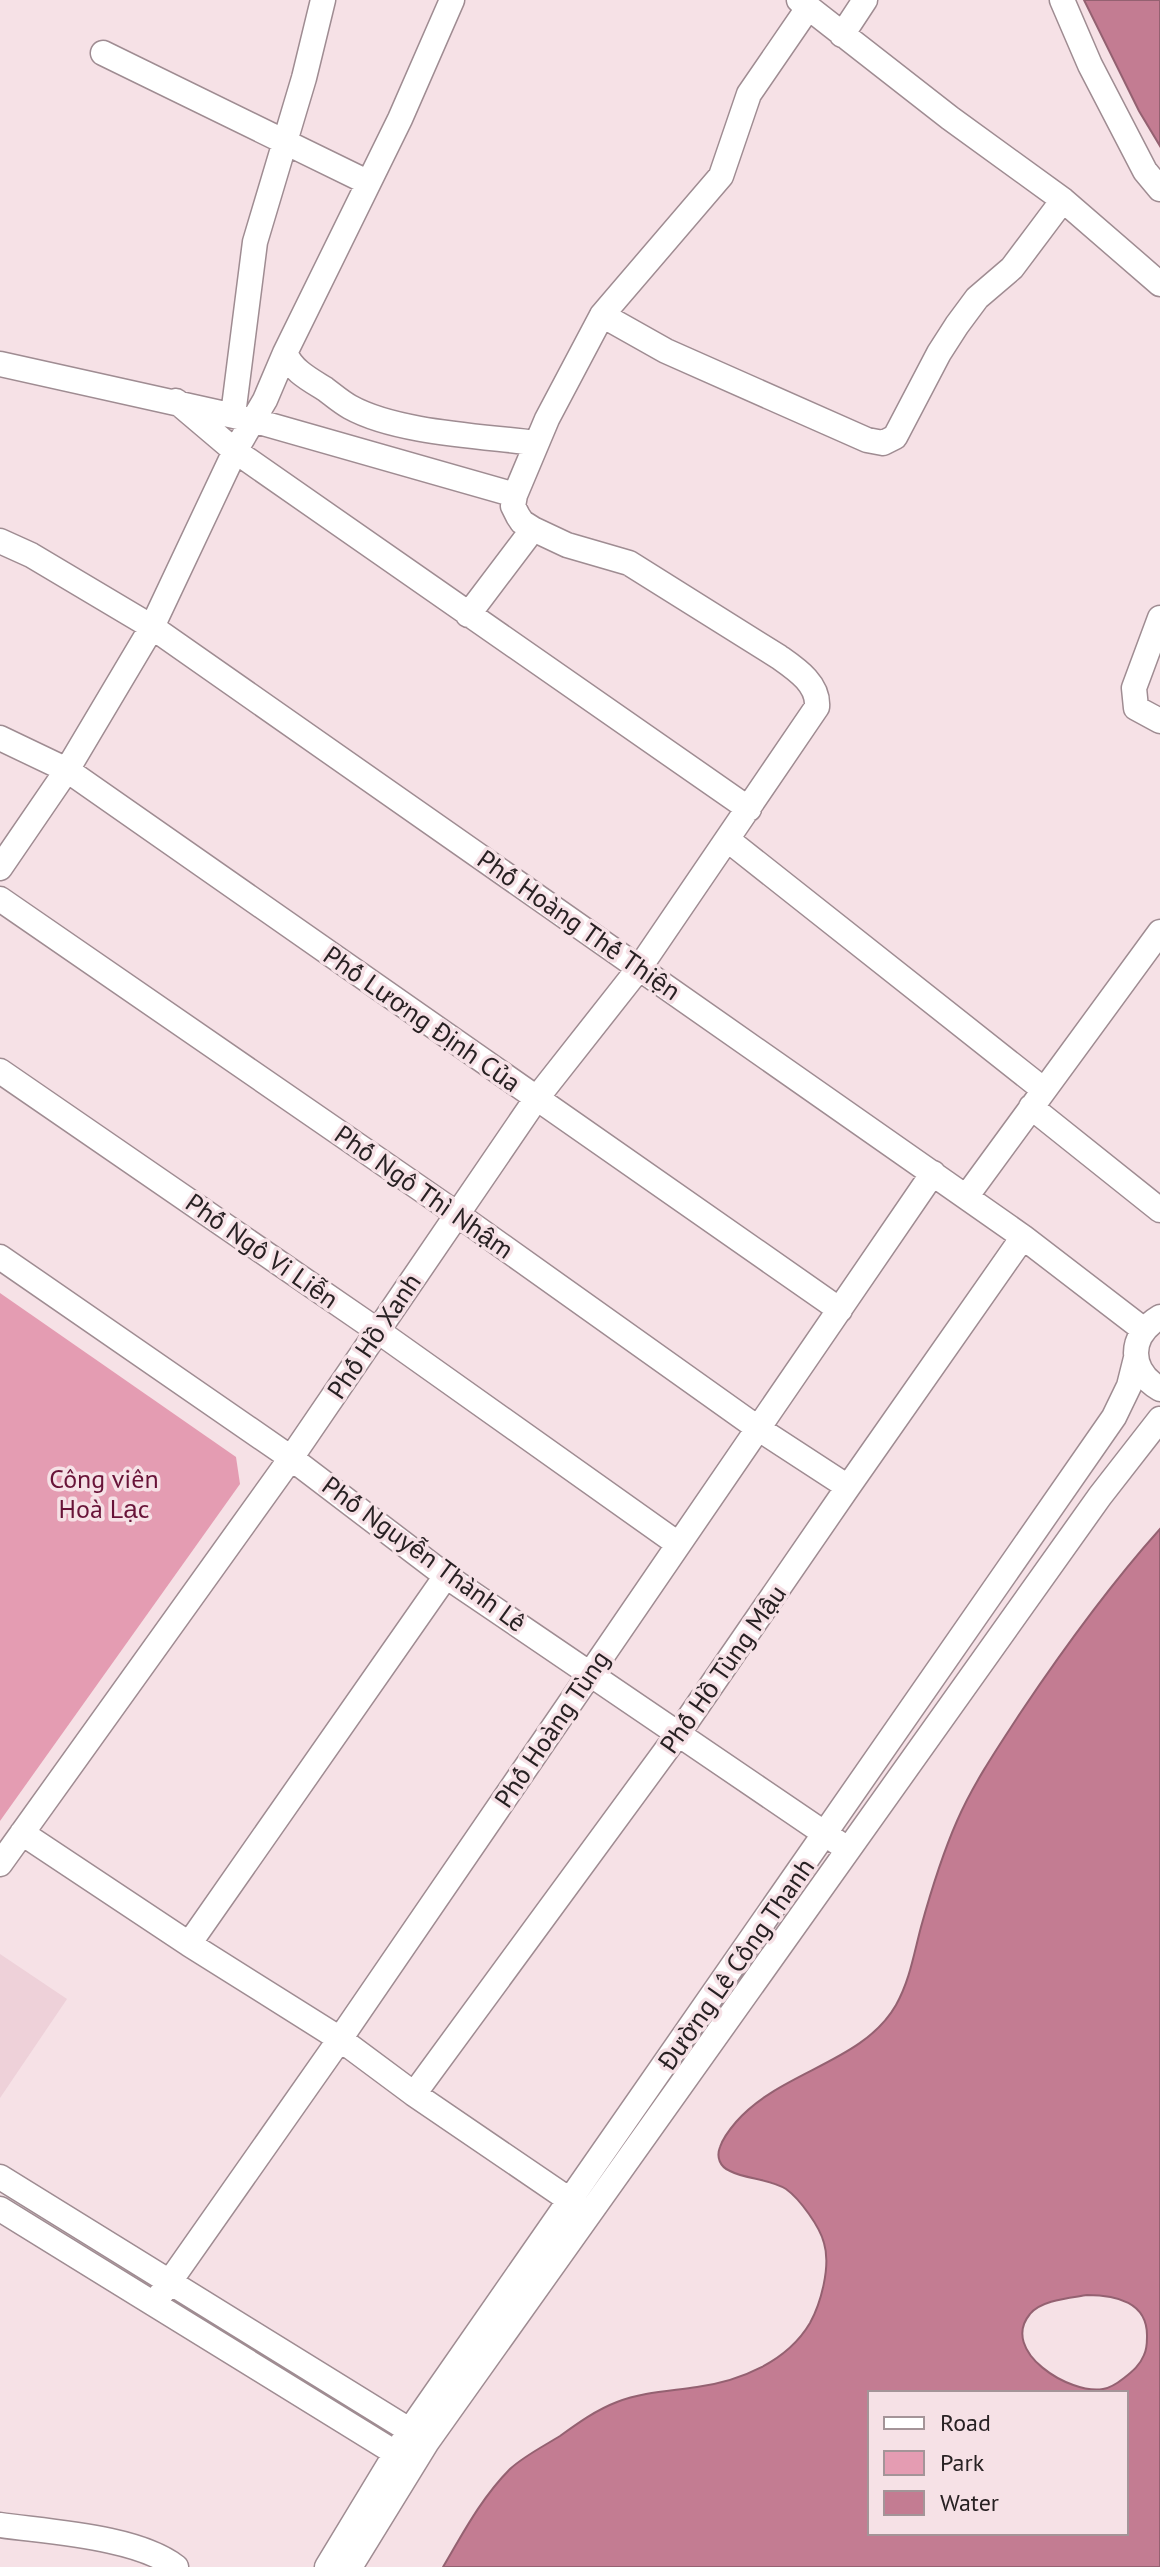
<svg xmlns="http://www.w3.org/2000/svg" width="1160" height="2567" font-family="'PT Sans',sans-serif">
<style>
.built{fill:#eed1d9}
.green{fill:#e49cb2}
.water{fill:#c37c92;stroke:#946171;stroke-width:2;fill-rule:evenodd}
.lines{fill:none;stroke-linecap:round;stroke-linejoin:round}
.minor-casing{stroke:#9f8c92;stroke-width:27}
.minor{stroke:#fff;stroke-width:24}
.labels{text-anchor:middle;stroke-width:7;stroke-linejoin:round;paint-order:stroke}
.street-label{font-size:26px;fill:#282123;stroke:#f6e1e6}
.park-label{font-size:26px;fill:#681338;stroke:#f6e1e6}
</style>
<rect width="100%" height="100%" fill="#f6e1e6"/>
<path class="built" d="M0,1954L67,1999L0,2098Z"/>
<path class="green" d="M0,1293L236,1457L240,1484L0,1821Z"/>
<path class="water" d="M1084,0H1160V146L1139,111Z
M1160,1529V2567H443C463,2533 482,2497 510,2469C524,2456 544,2446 560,2436C578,2423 596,2410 617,2402C642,2392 671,2391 697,2387C740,2381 787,2362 810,2323C821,2303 831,2266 824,2243C820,2227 800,2199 786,2189C769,2178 747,2180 730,2171C720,2167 716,2157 720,2147C723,2138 730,2129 736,2122C780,2071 863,2063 896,2005C910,1980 914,1953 921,1927C931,1891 942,1855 957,1821C973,1784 998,1747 1021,1712C1064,1648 1109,1586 1160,1529ZM1087,2295C1116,2295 1148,2302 1147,2337C1147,2344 1147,2349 1144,2355C1140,2365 1133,2371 1124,2378C1119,2382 1110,2388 1103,2389C1070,2395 999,2351 1030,2314C1041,2300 1070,2298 1087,2295ZM870,2393H1126V2533H870Z"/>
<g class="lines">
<defs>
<path id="minor" d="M799,0L950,118L1063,200L1160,284
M1062,0L1090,65L1145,171L1160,189
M842,35L865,0
M103,53L367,182
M602,315L666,351L867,440L883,443L895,437L939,353L957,325L977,298L1012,268L1063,200
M285,353C293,371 309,379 325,389C333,395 341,402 350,407C397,433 482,436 536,443
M0,364L252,420L515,495
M176,401L235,451L749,809
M233,415L255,242L304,78L323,0
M0,541L31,555L152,627L1023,1237L1144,1330
M468,615L533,529
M1160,618L1134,688L1136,708L1160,721
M0,738L67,770L840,1310
M728,840L1044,1090
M0,868L67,770L152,627L235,451L265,400L285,353L400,119L452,0
M0,899L457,1214L759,1429L848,1487
M0,1071L378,1331L678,1544
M1031,1107L1160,1210
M966,1197L1160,932
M0,1257L291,1458L446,1576L840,1844
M1160,1317C1128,1336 1128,1370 1160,1389
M22,1833L189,1944L340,2039L414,2094L571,2201
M0,1864L291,1458L536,1099L640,967L817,707C819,684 796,669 779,657L629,563L567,545L533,529L522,522L518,516L513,506L515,495L547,419L602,315L721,176L749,94L808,8
M189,1944L446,1576
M414,2094L678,1734L848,1487L1023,1237
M0,2177L422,2438
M0,2209L410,2462
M154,2304L340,2039L933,1173
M0,2525C49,2532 138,2537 176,2567
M327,2567L410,2430L1114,1417L1129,1386L1136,1358
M350,2567L427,2442L1100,1496L1160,1419"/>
</defs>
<use href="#minor" class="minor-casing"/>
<use href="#minor" class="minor"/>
</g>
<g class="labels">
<g class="street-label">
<text transform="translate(579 925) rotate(35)" y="9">Phố Hoàng Thế Thiện</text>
<text transform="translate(422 1019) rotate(35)" y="9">Phố Lương Định Của</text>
<text transform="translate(424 1192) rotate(35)" y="9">Phố Ngô Thì Nhậm</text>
<text transform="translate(262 1251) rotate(35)" y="9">Phố Ngô Vi Liễn</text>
<text transform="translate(374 1336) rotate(-56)" y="9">Phố Hồ Xanh</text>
<text transform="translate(424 1554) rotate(36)" y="9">Phố Nguyễn Thành Lê</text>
<text transform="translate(723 1669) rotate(-55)" y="9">Phố Hồ Tùng Mậu</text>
<text transform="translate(552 1729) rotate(-56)" y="9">Phố Hoàng Tùng</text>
<text transform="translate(736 1964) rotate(-55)" y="9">Đường Lê Công Thanh</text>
</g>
<g class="park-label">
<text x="104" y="1488">Công viên<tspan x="104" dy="30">Hoà Lạc</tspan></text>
</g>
</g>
<rect x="868" y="2391" width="260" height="144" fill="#f6e1e6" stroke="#a49498" stroke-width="2"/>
<rect x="884" y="2417" width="40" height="12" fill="#ffffff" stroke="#a49498" stroke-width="2"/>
<text x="940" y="2431" font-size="24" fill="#282123">Road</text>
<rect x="884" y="2451" width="40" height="24" fill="#e49cb2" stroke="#a49498" stroke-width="2"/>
<text x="940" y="2471" font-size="24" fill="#282123">Park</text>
<rect x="884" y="2491" width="40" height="24" fill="#c37c92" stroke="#a49498" stroke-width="2"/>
<text x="940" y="2511" font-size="24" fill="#282123">Water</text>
</svg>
